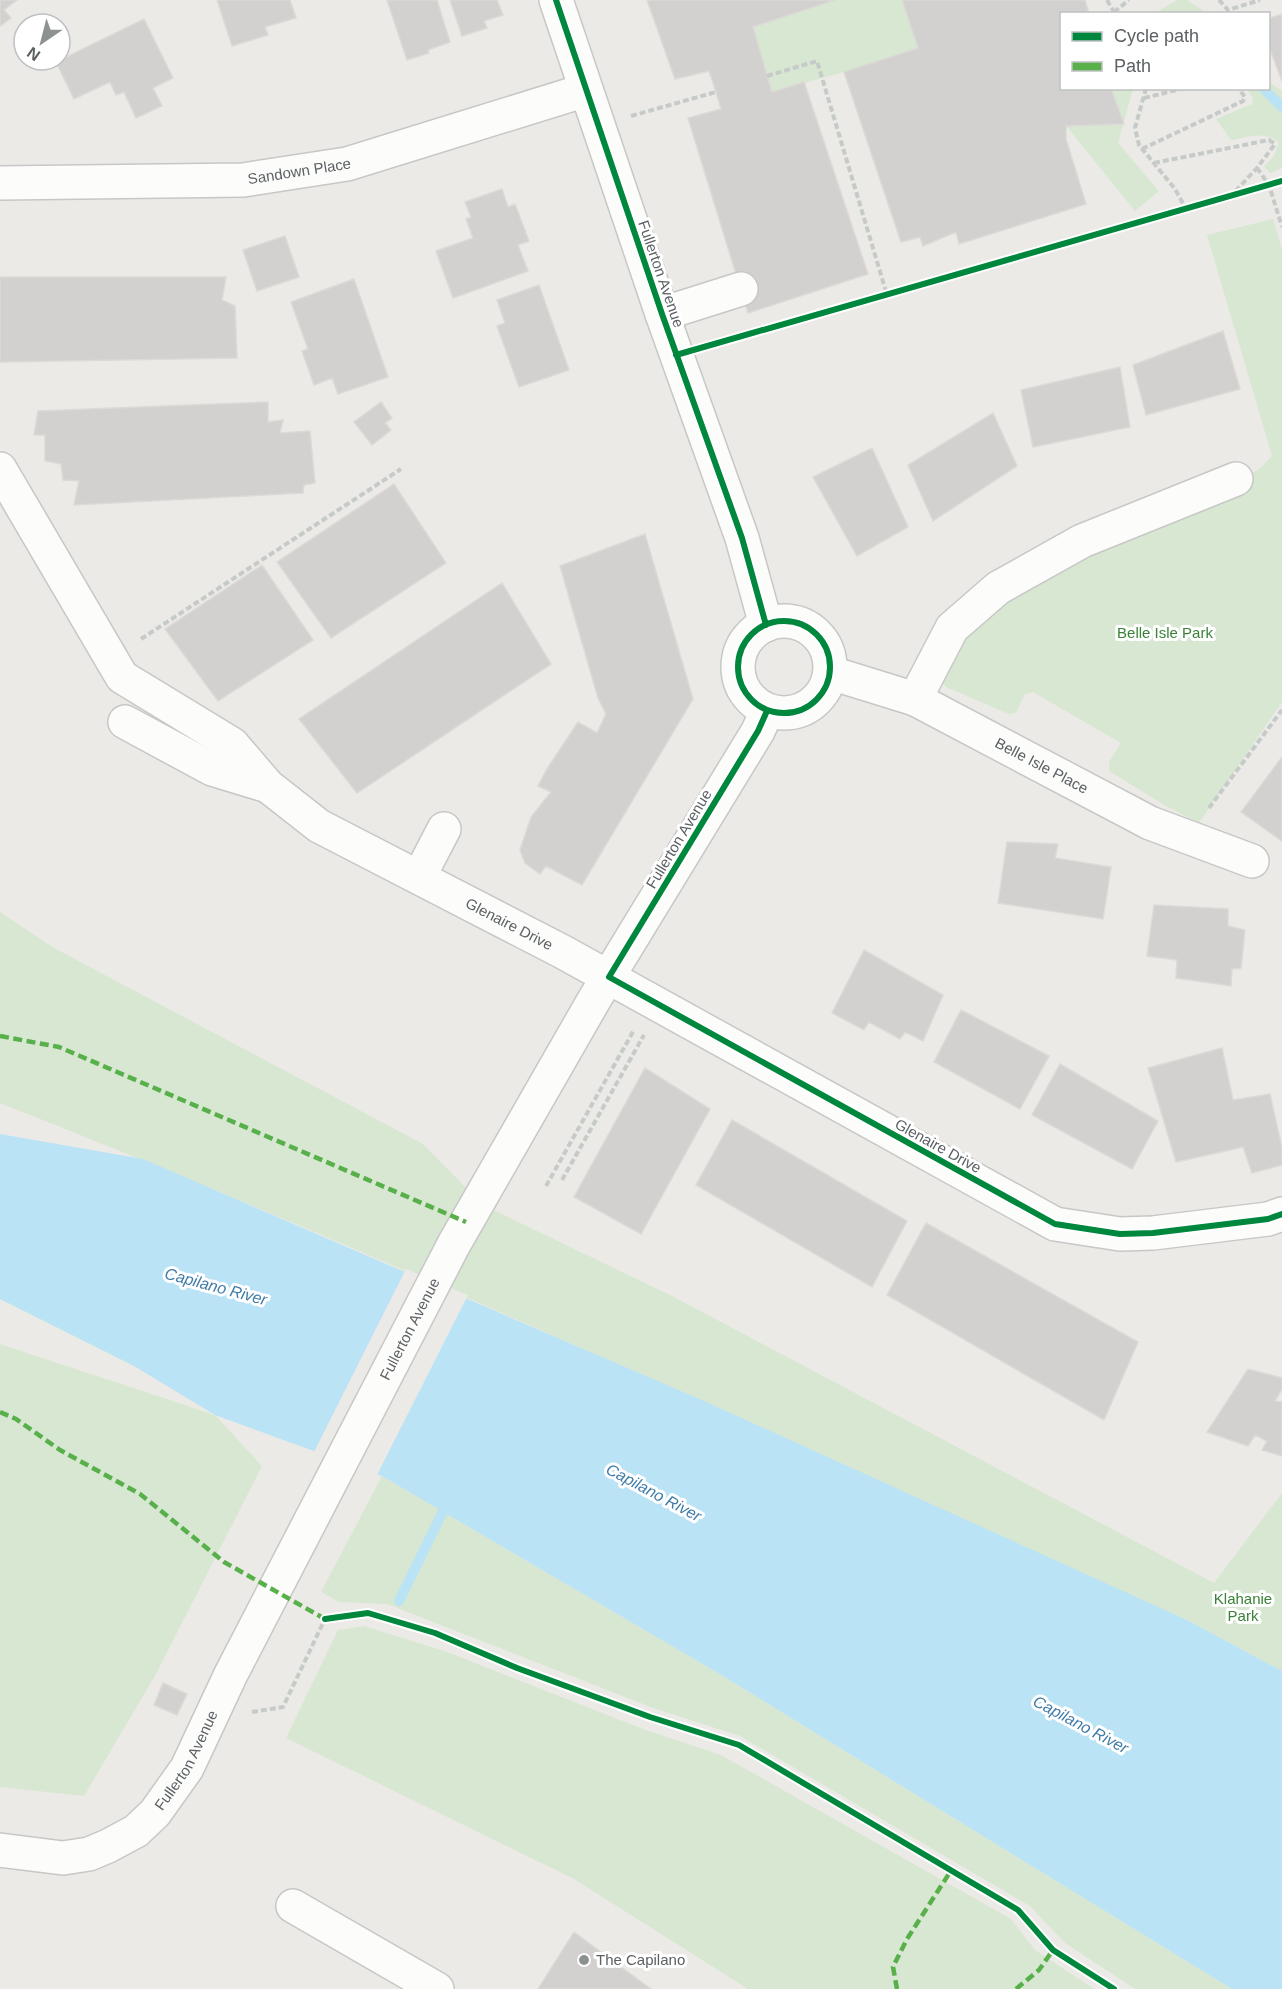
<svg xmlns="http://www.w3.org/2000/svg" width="1282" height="1989" font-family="Helvetica,sans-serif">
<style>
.green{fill:#d7e7d2}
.water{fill:#bae3f6}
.pier{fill:#eceae6}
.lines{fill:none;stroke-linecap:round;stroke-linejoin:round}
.stream{stroke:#bae3f6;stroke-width:10}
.building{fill:#d2d1cf;stroke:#dcd9d6;stroke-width:1.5}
.minor-casing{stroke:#c8c7c7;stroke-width:36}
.path{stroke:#c6cac8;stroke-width:4;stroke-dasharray:6 3;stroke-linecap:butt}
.minor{stroke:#fcfcfb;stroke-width:33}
.quiet{stroke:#58b04a;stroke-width:4.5;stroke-dasharray:9 4.5;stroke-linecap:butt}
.cycleway-casing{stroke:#fff;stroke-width:10}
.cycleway{stroke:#00873e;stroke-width:6}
.poi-dot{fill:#8e9192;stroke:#fff;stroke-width:2}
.labels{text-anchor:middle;stroke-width:6;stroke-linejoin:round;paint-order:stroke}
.street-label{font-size:15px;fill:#5c6164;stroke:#fff}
.park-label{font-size:15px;fill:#3a8236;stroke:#fff}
.poi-label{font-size:15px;fill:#5c6164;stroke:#fff;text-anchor:start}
.water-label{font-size:16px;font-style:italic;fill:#407ca7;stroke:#fff}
</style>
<rect width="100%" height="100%" fill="#eceae6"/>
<path class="green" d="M835,0H902L918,48L844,72L772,92L753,27Z
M1177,0H1187L1207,13H1155Z
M1269,82L1282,91V168L1270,173L1264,166L1274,156L1279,143C1266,130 1247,137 1231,140L1216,119L1252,104L1253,98L1247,89L1268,88Z
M1062,88L1133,89L1118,143L1159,191L1135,211L1042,96Z
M1273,219L1282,249V702L1199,823L1166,806L1109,771V762L1121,743L1033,692L1025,694L1016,713L1009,714L948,688L938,680L998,588L1082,541L1258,470L1272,456L1207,235Z
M0,912L54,948L423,1144L483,1205L672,1296L1214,1583L1282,1493V1671L1187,1620C793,1444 402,1261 0,1103Z
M0,1344L215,1415L262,1466L156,1674L84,1796L0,1787Z
M382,1476L718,1673L1232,1989H1135L1065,1943L1030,1906L740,1736L656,1709L387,1604L339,1602L321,1592Z
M364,1626L447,1652L643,1729L721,1755L1011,1919L1035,1950L1094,1989H748L574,1879L286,1738L338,1630Z"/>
<path class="water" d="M0,1134L143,1159L704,1401L1187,1620L1282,1671V1989H1232L718,1673L382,1476L215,1415L134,1366L0,1299Z"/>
<path class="pier" d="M406,1269L468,1295L376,1477L313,1454Z"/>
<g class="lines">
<path class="stream" d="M1263,88L1282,107
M399,1601L449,1499"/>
</g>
<path class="building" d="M0,0H17L4,10L11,18L0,26Z
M217,0H290L296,18L265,27L268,35L232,46Z
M387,0H437L450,42L428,50L429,53L407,60Z
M450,0H497L503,15L484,21L487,28L462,36Z
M647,0H835L753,27L772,92L804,82L868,274L748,313L688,118L721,109L716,92L709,71L675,79Z
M902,0H1085L1089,14H1062V88H1111L1124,124L1066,126V139L1086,204L959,244L956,232L923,246L920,237L901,242L844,72L918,48Z
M1282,14V81L1268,44V19Z
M144,19L173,78L153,88L162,106L136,118L124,92L116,95L110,82L74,99L56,62Z
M502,189L508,207L515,204L529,241L518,245L528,271L453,298L436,251L473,238L466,219L471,217L465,202Z
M285,236L299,277L257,291L243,250Z
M0,277H226L222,300L235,306L237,358L0,362Z
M354,279L388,377L338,394L332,378L314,385L302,351L308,349L291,302Z
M539,285L569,370L519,387L497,326L505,323L497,300Z
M1223,331L1240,389L1146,415L1133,365Z
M1120,367L1130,427L1033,447L1021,390Z
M268,402V422L283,420L280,433L310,431L315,483L304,485L303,493L74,505L79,481L63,480L61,464L45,461V435H34L38,411Z
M381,402L392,418L385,423L391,430L372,445L354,422Z
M993,413L1017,466L933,521L908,465Z
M872,448L908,527L857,556L813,477Z
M394,484L446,563L331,638L277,562Z
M645,534L693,699L582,885L546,866L540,874L525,863L520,850L531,817L551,792L538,786L547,769L578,722L597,733L606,714L598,698L560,566Z
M262,565L313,640L218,701L165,629Z
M502,583L551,664L357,793L299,719Z
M1282,757V841L1241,812Z
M1007,842L1058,844L1055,858L1111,867L1103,919L998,903Z
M1154,905L1228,909V926L1245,930L1241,968L1232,969L1231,986L1176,978L1177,960L1147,956Z
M864,950L943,995L923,1041L905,1032L900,1039L869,1022L864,1030L832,1013Z
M961,1010L1049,1056L1020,1109L934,1062Z
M1222,1048L1233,1100L1270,1094L1282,1148V1165L1252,1173L1243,1147L1176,1162L1148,1068Z
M1060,1064L1158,1121L1132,1169L1032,1115Z
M645,1068L710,1109L641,1234L574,1197Z
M732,1120L907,1221L872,1287L696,1185Z
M926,1223L1138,1342L1104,1420L887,1295Z
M1248,1369L1282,1378V1389L1275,1401L1282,1402V1456L1262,1450L1267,1441L1255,1435L1248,1446L1207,1432Z
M163,1683L187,1694L177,1715L154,1705Z
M574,1932L651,1989H538Z"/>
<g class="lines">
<defs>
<g id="minor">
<path d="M556,0L662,314L742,538L766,625"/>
<path id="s1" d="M0,183L243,180L347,164L586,90"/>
<path d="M662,314L741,289"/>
<path id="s2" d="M0,469L122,677L232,744L268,786L319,826L563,952L1055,1224L1120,1234L1153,1233L1268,1219L1282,1214"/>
<circle cx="784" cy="667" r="46"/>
<path id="s3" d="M831,673L915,699L1150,823L1252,861"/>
<path d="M915,699L952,628L998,588L1082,541L1236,479"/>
<path d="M125,722L212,769L268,786"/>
<path d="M419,877L444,829"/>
<path id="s4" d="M0,1850L63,1858L89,1854L108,1846L136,1831L155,1813L187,1768L231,1674L454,1244L594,1000L758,731L767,711"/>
<path d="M293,1906L437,1989"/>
</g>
</defs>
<use href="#minor" class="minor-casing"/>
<path class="path" d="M1107,0L1114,12
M1219,0L1228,10L1260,0
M1114,12L1129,0
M767,76L817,61L887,295
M1146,88L1135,128L1139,145L1175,189L1186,209
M1144,98L1185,88
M631,116L716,92
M1142,149L1243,101L1245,97L1238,88
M1154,163L1269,140L1275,144L1257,168L1231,196
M1257,168L1269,185L1282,227
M141,639L401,469
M1209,808L1282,710
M562,1180L644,1035
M546,1186L634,1030
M252,1712L283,1707L325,1619"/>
<use href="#minor" class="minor"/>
<path class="quiet" d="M0,1036L59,1047L466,1222
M0,1412L16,1419L60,1450L140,1494L224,1562L325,1619L331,1618
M897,1989L893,1967L907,1939L952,1869
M1016,1989L1039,1970L1053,1950"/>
<defs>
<path id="cycleway" d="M556,0L662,314L742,538L766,625
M676,355L1282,181
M738 667a46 46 0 1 1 92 0a46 46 0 1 1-92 0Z
M767,711L758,731L609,977L1055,1224L1120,1234L1153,1233L1268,1219L1282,1214
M325,1619L368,1613L435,1633L517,1668L650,1717L739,1745L1018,1910L1053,1950L1114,1989"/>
</defs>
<use href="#cycleway" class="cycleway-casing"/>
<use href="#cycleway" class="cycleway"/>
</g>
<circle class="poi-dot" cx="584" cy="1960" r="6"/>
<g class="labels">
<g class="street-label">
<text dy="5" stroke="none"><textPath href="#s1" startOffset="300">Sandown Place</textPath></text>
<text transform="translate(661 274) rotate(71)" y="5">Fullerton Avenue</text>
<text dy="5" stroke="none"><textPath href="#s3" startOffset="231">Belle Isle Place</textPath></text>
<text transform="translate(679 839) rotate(-59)" y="5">Fullerton Avenue</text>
<text dy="5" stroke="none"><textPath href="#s2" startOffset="704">Glenaire Drive</textPath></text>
<text transform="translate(938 1146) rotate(29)" y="5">Glenaire Drive</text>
<text dy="5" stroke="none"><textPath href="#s4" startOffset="716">Fullerton Avenue</textPath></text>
<text dy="5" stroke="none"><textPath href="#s4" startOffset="230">Fullerton Avenue</textPath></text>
</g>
<g class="park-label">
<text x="1165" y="638">Belle Isle Park</text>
<text x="1243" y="1604">Klahanie<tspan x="1243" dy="17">Park</tspan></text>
</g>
<g class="poi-label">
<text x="596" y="1965">The Capilano</text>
</g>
<g class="water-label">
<text transform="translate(216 1286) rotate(15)" y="6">Capilano River</text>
<text transform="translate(654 1492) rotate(28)" y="6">Capilano River</text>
<text transform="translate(1081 1724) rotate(28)" y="6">Capilano River</text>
</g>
</g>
<rect x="1060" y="12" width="210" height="78" fill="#ffffff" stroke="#bec0c1" stroke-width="1.5"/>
<rect x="1072" y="32" width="30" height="9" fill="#00873e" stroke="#bec0c1" stroke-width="1.5"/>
<text x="1114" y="42" font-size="18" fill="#5c6164">Cycle path</text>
<rect x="1072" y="62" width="30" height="9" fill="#58b04a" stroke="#bec0c1" stroke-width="1.5"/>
<text x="1114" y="72" font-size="18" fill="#5c6164">Path</text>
<g transform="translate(42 42) rotate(215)"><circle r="28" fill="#ffffff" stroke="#bec0c1" stroke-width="1.5"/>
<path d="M0-4.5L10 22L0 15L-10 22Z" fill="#8e9192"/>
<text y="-9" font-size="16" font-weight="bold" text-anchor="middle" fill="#5c6164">N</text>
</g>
</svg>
